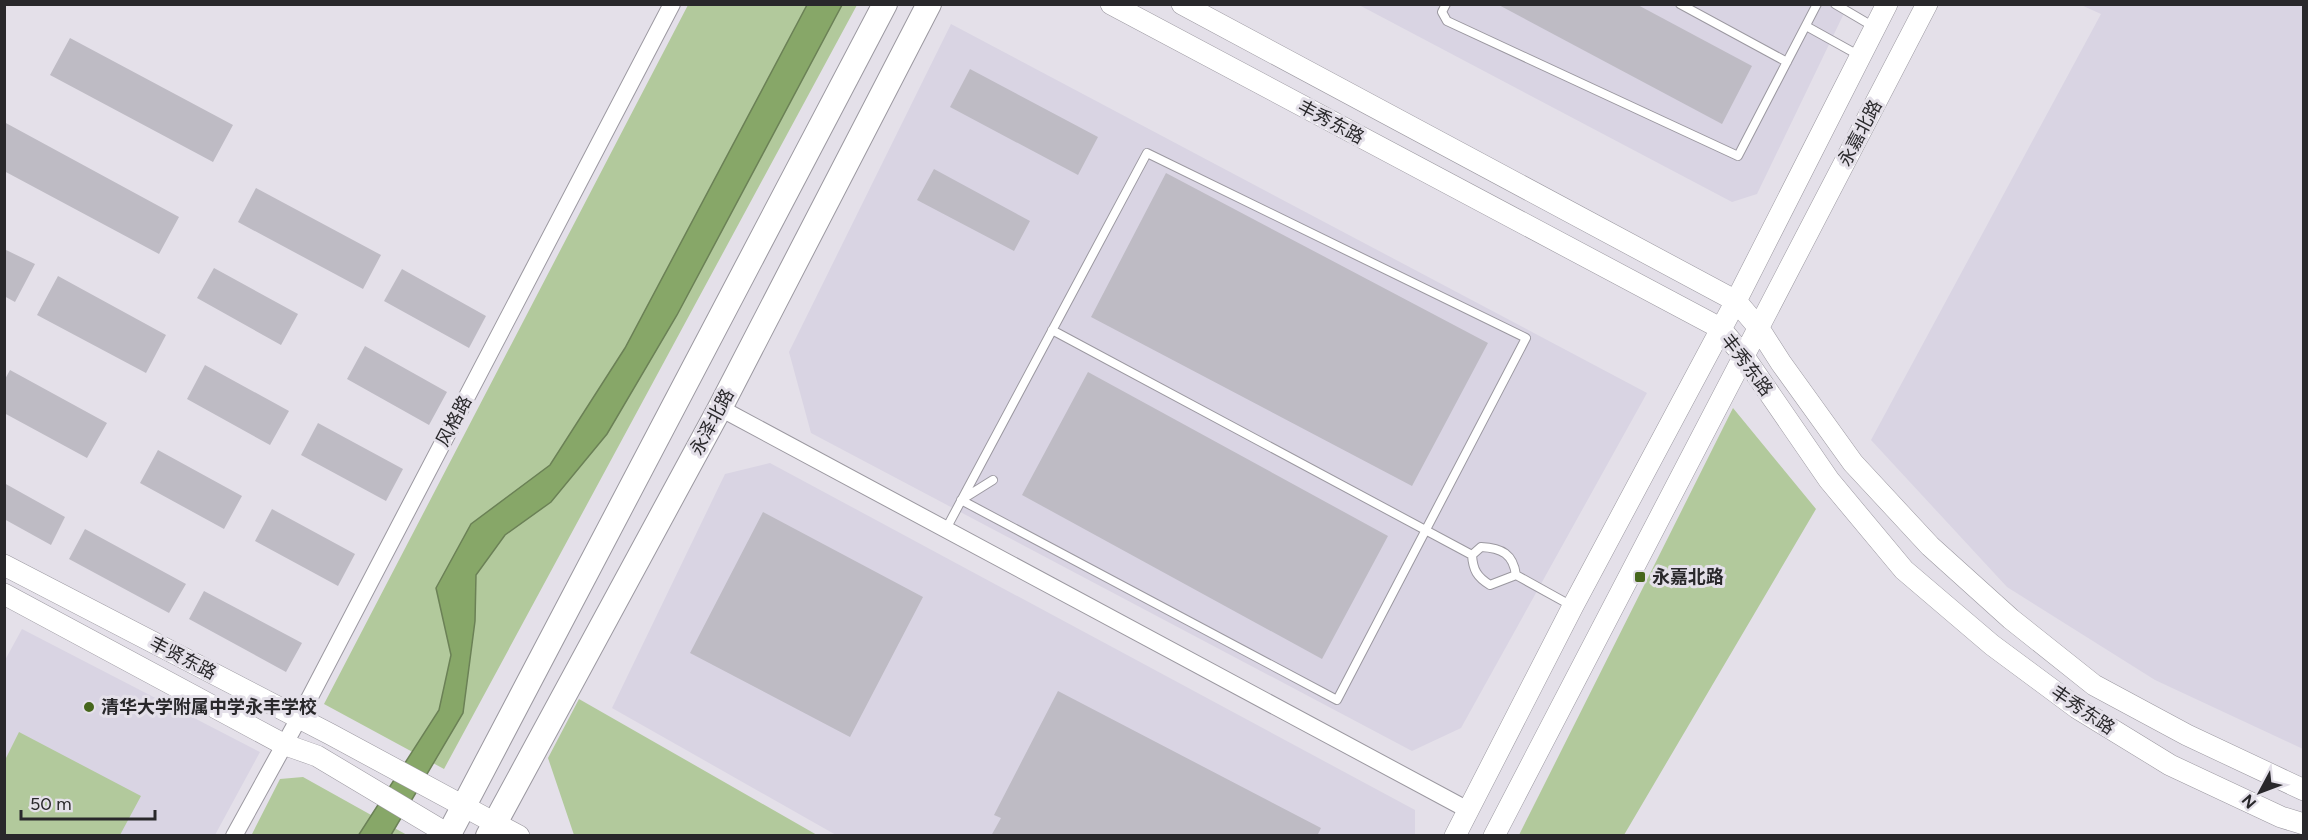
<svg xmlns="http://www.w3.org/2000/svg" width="2308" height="840" font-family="Figtree,'Noto Sans SC',sans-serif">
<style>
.built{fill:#d9d4e3}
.green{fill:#b2c99c}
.water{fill:#87a768;stroke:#6b8156;stroke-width:1.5}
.building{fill:#bebbc4}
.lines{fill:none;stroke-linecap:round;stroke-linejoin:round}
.service-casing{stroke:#9b98a0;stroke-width:10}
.minor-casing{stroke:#9b98a0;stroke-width:18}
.tertiary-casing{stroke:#9b98a0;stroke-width:22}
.secondary-casing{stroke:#9b98a0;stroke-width:26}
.service{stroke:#fff;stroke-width:8}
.minor{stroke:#fff;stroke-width:16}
.tertiary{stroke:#fff;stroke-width:21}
.secondary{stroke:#fff;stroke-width:24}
.poi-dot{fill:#46661c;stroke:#e4e0e9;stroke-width:2}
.labels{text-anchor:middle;stroke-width:6;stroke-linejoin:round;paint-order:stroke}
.street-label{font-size:18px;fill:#29282b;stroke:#e4e0e9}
.poi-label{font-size:18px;font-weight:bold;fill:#29282b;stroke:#e4e0e9;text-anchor:start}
</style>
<rect width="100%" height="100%" fill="#e4e0e9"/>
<path class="built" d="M1359,5H1848L1757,194L1732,202Z
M2081,5H2303V749L2155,680L2007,587L1871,440L2101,14Z
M951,24L1647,393L1461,728L1412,751L811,433L789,352Z
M770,463L1415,810V835H836L612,708L725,474Z
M22,629L260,752L215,835H5L4,662Z"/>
<path class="green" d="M688,5H857L444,769L324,704Z
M1733,408L1816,509L1624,835H1519Z
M579,699L817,835H574L548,758Z
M19,732L141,796L120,835H5V760Z
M303,777L407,835L251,836L280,779Z"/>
<path class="water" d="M807,5H842L677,315L607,434L551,502L505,535L476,575L475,621L463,713L391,835L358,836L439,710L451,655L436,588L471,524L550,465L625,348Z"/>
<path class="building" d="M1497,4H1636L1752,66L1722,124Z
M70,38L233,125L213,162L50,75Z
M970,69L1098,137L1078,175L950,107Z
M4,122L179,217L159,254L4,171Z
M934,169L1030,221L1014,251L917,200Z
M1166,173L1488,343L1412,486L1091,317Z
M256,188L381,255L363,289L238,222Z
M4,249L35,264L15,302L4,296Z
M214,268L298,314L281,345L197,298Z
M402,269L486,316L469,348L384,301Z
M58,276L166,335L146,373L37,315Z
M365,346L447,392L429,425L347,379Z
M205,365L289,411L270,445L187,399Z
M10,370L107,423L87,458L4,413V381Z
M1088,372L1388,536L1322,659L1022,495Z
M318,423L403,469L386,501L301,455Z
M158,450L242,496L224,529L140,483Z
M4,483L65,517L51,545L4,519Z
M272,509L355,554L338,586L255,541Z
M763,512L923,597L850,737L690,653Z
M85,529L186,584L169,613L69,559Z
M204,591L302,643L286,672L189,619Z
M1058,691L1321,828L1317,836H991L1001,818L994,815Z"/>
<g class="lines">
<defs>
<path id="service" d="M1446,4L1442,12L1447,21L1738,156L1817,4
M1680,4L1787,62
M1835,4L1874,27
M1806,26L1860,56
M1052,330L1472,555
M946,529L1147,153L1526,338L1337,700L961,500L993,480
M1481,547C1502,548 1513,554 1516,575L1490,585C1477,577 1473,570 1472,555Z
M1516,575L1572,606"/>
<path id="minor" d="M720,408L1468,810
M234,836L299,718L672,4"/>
<path id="tertiary" d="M1111,4L1720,328L1743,355L1829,480L1904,570L1992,645L2077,708L2170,765L2281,817L2304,824
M1182,4L1736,301L1758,327L1781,363L1853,463L1930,546L2011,619L2094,685L2187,735L2304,790
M4,565L330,734L519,836
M4,594L283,744L317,756L451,836
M1455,836L1573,606L1736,301L1887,4
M1494,836L1927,4"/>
<path id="secondary" d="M448,836L885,4
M488,836L720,408L929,4"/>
</defs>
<use href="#service" class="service-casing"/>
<use href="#minor" class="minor-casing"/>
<use href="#tertiary" class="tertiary-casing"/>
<use href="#secondary" class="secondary-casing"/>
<use href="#service" class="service"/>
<use href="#minor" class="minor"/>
<use href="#tertiary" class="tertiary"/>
<use href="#secondary" class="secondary"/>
</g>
<g class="poi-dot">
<rect x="1634" y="571" width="12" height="12" rx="3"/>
<circle cx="89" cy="707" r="6"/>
</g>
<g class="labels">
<g class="street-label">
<text transform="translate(1331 122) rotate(28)" y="6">丰秀东路</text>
<text transform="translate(1860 133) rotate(-62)" y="6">永嘉北路</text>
<text transform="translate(1747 365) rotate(53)" y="6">丰秀东路</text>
<text transform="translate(454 421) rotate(-62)" y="6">风格路</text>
<text transform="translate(712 422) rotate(-62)" y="6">永泽北路</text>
<text transform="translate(183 658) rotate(27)" y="6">丰贤东路</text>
<text transform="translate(2083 710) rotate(34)" y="6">丰秀东路</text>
</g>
<g class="poi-label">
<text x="1652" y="583">永嘉北路</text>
<text x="101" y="713">清华大学附属中学永丰学校</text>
</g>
</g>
<rect width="2308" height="840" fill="none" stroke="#29282b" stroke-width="12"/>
<g transform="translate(2260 792) rotate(229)" stroke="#e4e0e9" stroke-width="4.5" paint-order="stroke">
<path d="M0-4.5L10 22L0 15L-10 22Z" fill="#29282b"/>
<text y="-9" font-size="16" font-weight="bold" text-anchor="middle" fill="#29282b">N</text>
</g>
<path d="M21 810v9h134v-9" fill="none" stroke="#29282b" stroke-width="3"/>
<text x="30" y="810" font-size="18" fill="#29282b" stroke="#e4e0e9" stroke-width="4.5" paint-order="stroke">50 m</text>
</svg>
